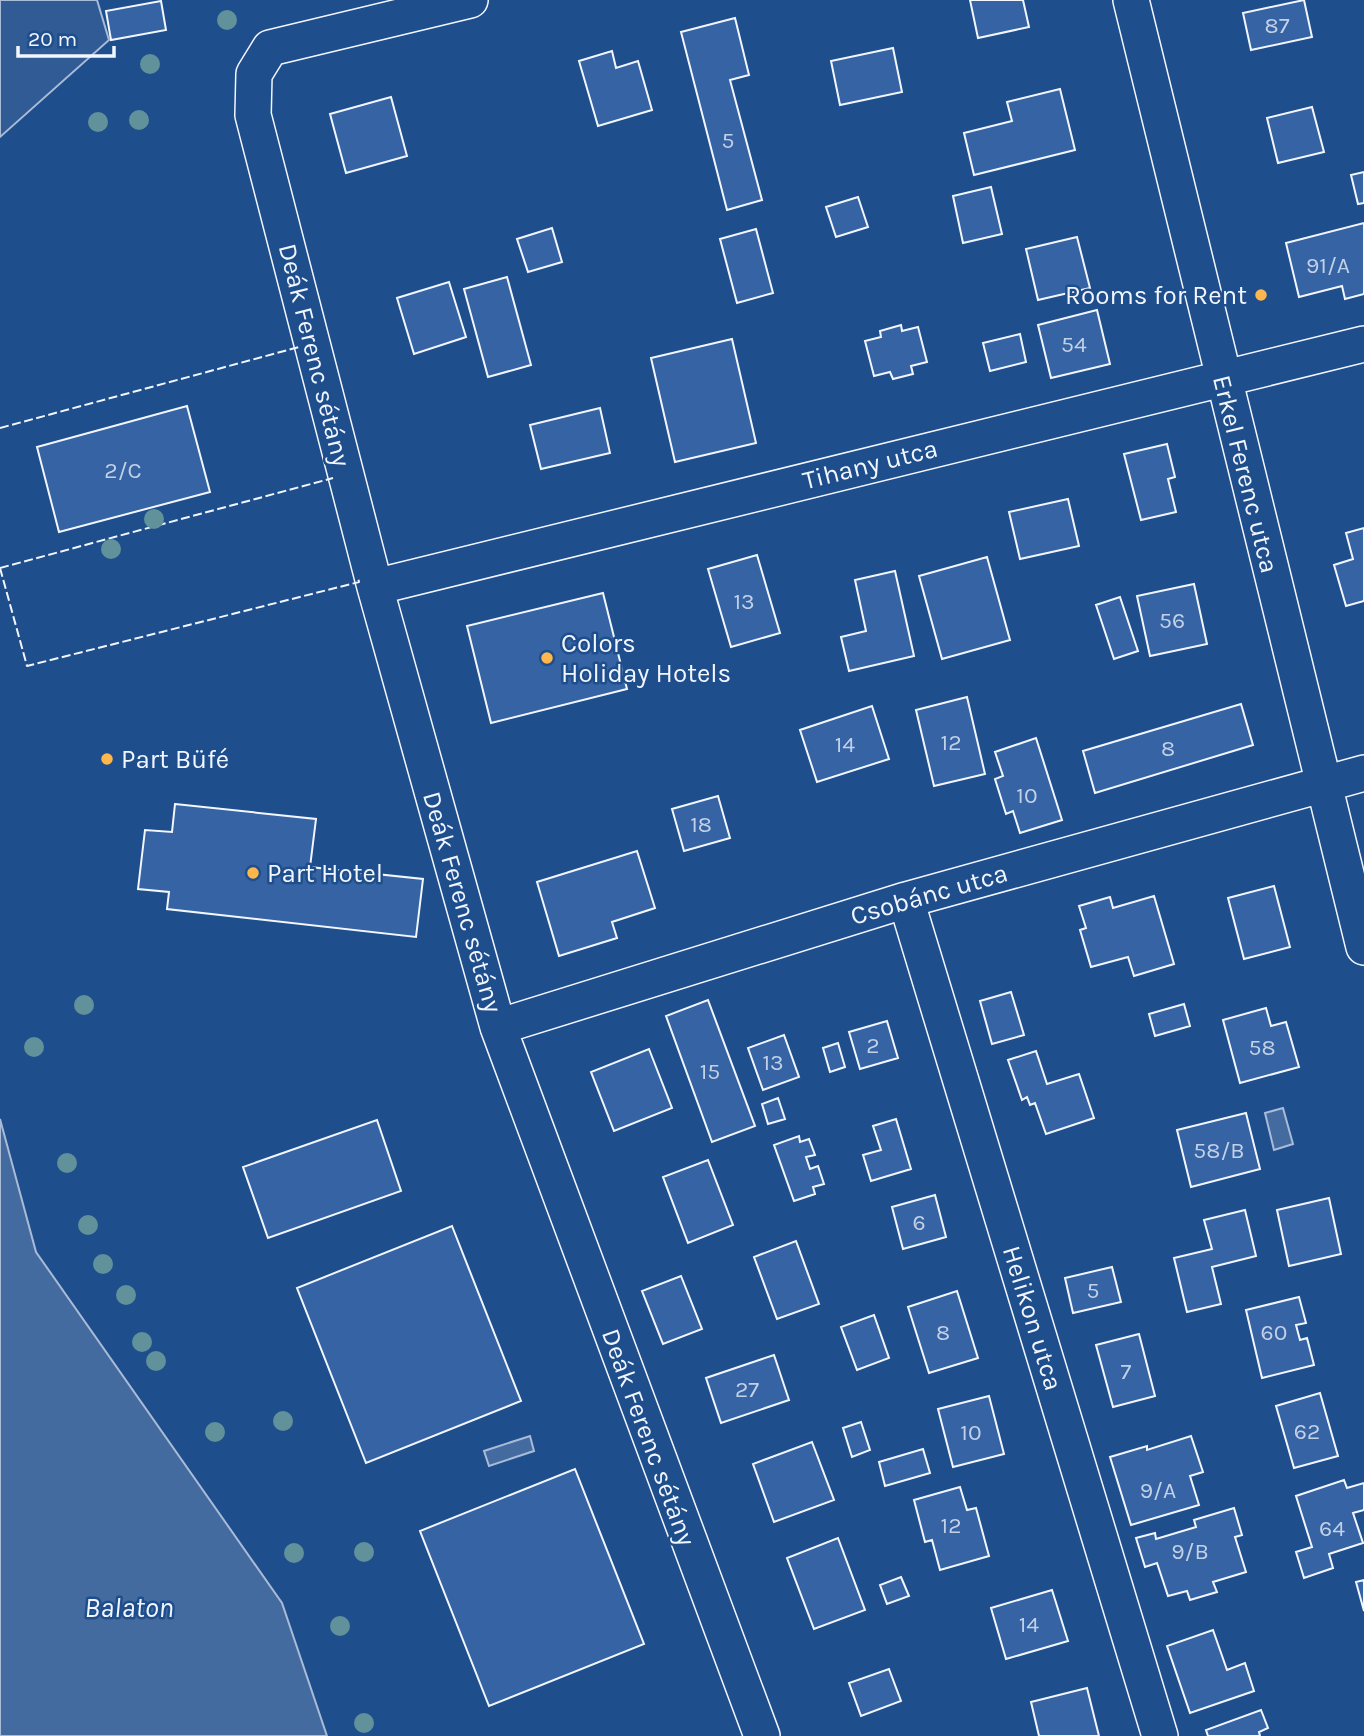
<svg xmlns="http://www.w3.org/2000/svg" width="1364" height="1736" font-family="Karla,sans-serif">
<style>
.green{fill:#305b95;stroke:#a8bbd7;stroke-width:2}
.water{fill:#446ba0;stroke:#a8bbd7;stroke-width:2}
.building{fill:#3563a3;stroke:#f2f6ff;stroke-width:2}
.lines{fill:none;stroke-linecap:round;stroke-linejoin:round}
.minor-casing{stroke:#f2f6ff;stroke-width:38}
.minor{stroke:#1f4e8c;stroke-width:35}
.fence{stroke:#f2f6ff;stroke-width:2;stroke-dasharray:9 3.5;stroke-linecap:butt}
.tree{fill:#61919a}
.poi-dot{fill:#ffb74d;stroke:#1f4e8c;stroke-width:2.5}
.labels{text-anchor:middle;stroke-width:5;stroke-linejoin:round;paint-order:stroke}
.number-label{font-size:23px;fill:#c3d1e8}
.poi-label{font-size:26px;fill:#f2f6ff;stroke:#1f4e8c;text-anchor:start}
.street-label{font-size:26px;fill:#f2f6ff;stroke:#1f4e8c}
.water-label{font-size:28px;font-style:italic;fill:#f2f6ff;stroke:#1f4e8c}
</style>
<rect width="100%" height="100%" fill="#1f4e8c"/>
<path class="green" d="M0,0H97L109,40L0,137Z"/>
<path class="water" d="M1283,1108L1293,1144L1274,1150L1265,1113Z
M0,1119L36,1252L282,1603L327,1736H0Z
M530,1436L534,1451L489,1466L484,1451Z"/>
<path class="building" d="M970,0H1023L1029,27L978,38Z
M1304,0L1312,37L1251,50L1243,13Z
M161,1L166,30L111,40L106,11Z
M735,18L749,75L730,80L762,200L727,210L681,32Z
M893,48L902,92L840,105L831,61Z
M612,51L616,68L638,61L652,110L598,126L579,61Z
M1060,89L1075,150L974,175L964,133L1012,121L1007,102Z
M391,97L407,156L346,173L330,114Z
M1312,107L1324,152L1278,163L1267,118Z
M1364,172V203L1358,204L1351,175Z
M991,187L1002,234L963,243L953,196Z
M858,197L868,227L836,237L826,207Z
M1364,223V294L1345,299L1342,286L1299,297L1286,243Z
M552,228L562,262L528,272L517,239Z
M756,229L773,293L737,303L720,239Z
M1077,237L1090,288L1038,300L1026,249Z
M507,277L531,365L488,377L464,289Z
M449,282L466,337L414,354L397,298Z
M1097,310L1110,364L1051,378L1038,325Z
M901,325L902,331L918,327L927,362L911,366L913,374L893,379L890,372L874,376L865,341L881,337L880,331Z
M1020,334L1026,362L990,371L983,343Z
M732,339L756,443L675,462L651,358Z
M187,406L210,492L59,532L37,447Z
M600,408L610,453L541,469L530,425Z
M1167,444L1175,477L1168,479L1176,512L1141,520L1124,454Z
M1068,499L1079,546L1020,559L1009,512Z
M1364,528V601L1346,606L1334,565L1353,559L1346,533Z
M757,555L780,633L731,647L708,569Z
M987,557L1010,640L942,659L919,576Z
M895,571L914,656L849,671L841,637L866,631L855,580Z
M1194,584L1207,644L1150,656L1137,596Z
M603,593L627,689L491,723L467,626Z
M1120,597L1138,651L1114,659L1096,605Z
M967,697L985,774L934,786L916,710Z
M1241,704L1253,745L1095,793L1083,751Z
M872,706L889,759L817,782L800,730Z
M1036,738L1062,820L1020,833L1013,811L1006,814L995,779L1003,776L995,752Z
M718,796L730,838L684,851L672,809Z
M175,804L316,819L310,867L423,879L416,937L167,909L169,892L138,889L145,830L172,832Z
M637,851L655,908L612,922L617,938L559,956L537,882Z
M1274,886L1290,947L1244,959L1228,898Z
M1154,896L1174,964L1134,976L1128,957L1091,967L1080,930L1086,928L1079,906L1110,897L1113,908Z
M1011,992L1024,1035L992,1044L980,1001Z
M708,1000L755,1126L712,1142L666,1016Z
M1184,1004L1190,1026L1155,1036L1149,1014Z
M1266,1008L1271,1026L1286,1022L1299,1067L1240,1083L1223,1020Z
M887,1021L898,1058L860,1069L849,1032Z
M784,1035L799,1077L763,1090L748,1048Z
M838,1043L845,1067L830,1072L823,1048Z
M649,1049L672,1108L614,1131L591,1072Z
M1036,1051L1047,1084L1079,1074L1094,1118L1046,1134L1035,1103L1030,1105L1027,1097L1022,1100L1008,1060Z
M778,1098L785,1119L768,1124L762,1104Z
M1246,1113L1260,1169L1191,1187L1177,1130Z
M896,1119L911,1169L871,1181L863,1155L881,1150L873,1126Z
M377,1120L401,1191L268,1238L243,1167Z
M799,1136L800,1142L809,1139L815,1155L806,1157L810,1169L818,1166L824,1184L813,1187L815,1194L794,1201L774,1145Z
M708,1160L733,1225L688,1243L663,1177Z
M935,1195L946,1237L903,1249L892,1207Z
M1329,1198L1341,1254L1289,1266L1277,1210Z
M1245,1210L1256,1256L1212,1267L1221,1304L1187,1312L1174,1258L1212,1249L1204,1220Z
M452,1226L521,1401L366,1463L297,1288Z
M796,1241L819,1304L777,1319L754,1257Z
M1112,1267L1121,1302L1073,1313L1065,1278Z
M681,1276L702,1329L663,1344L642,1291Z
M957,1291L978,1358L929,1373L908,1307Z
M1299,1297L1306,1323L1296,1325L1300,1340L1307,1338L1314,1365L1262,1378L1246,1310Z
M874,1315L889,1358L857,1370L841,1327Z
M1139,1334L1155,1396L1113,1407L1096,1345Z
M774,1355L789,1400L721,1423L706,1378Z
M1320,1393L1338,1456L1294,1468L1276,1406Z
M989,1396L1004,1454L953,1467L938,1409Z
M861,1422L870,1450L852,1457L843,1428Z
M1191,1436L1203,1472L1190,1476L1199,1505L1131,1525L1110,1457L1147,1446V1450Z
M812,1442L834,1500L774,1522L753,1464Z
M923,1449L930,1473L885,1486L879,1462Z
M575,1469L644,1644L489,1706L420,1531Z
M1344,1480L1347,1488L1364,1483V1510L1353,1513L1363,1543L1329,1554L1333,1568L1304,1578L1296,1552L1312,1547L1296,1496Z
M960,1487L967,1510L976,1508L989,1556L940,1570L932,1540L925,1542L914,1500Z
M1234,1508L1242,1535L1235,1537L1246,1572L1213,1582L1217,1592L1190,1600L1187,1591L1168,1596L1157,1563L1145,1567L1136,1538L1155,1533L1156,1539L1196,1527L1194,1520Z
M838,1538L865,1610L814,1629L787,1558Z
M901,1577L909,1596L887,1604L880,1585Z
M1364,1580V1611L1356,1582Z
M1052,1590L1068,1641L1006,1659L991,1608Z
M1213,1630L1227,1670L1245,1663L1254,1691L1190,1713L1167,1646Z
M889,1669L901,1701L861,1716L849,1683Z
M1087,1688L1099,1736H1039L1031,1702Z
M1261,1710L1268,1728L1259,1732L1260,1736H1208L1206,1730Z"/>
<g class="lines">
<defs>
<path id="minor" d="M470,0L270,48L254,74L253,115L375,587L498,1027L762,1736
M1131,0L1364,947
M375,587L1364,344
M906,900L1160,1736
M498,1027L906,900L1364,773"/>
</defs>
<use href="#minor" class="minor-casing"/>
<use href="#minor" class="minor"/>
<path class="fence" d="M0,428L299,347
M0,568L27,666L359,582L358,578
M0,568L333,478"/>
</g>
<g class="tree">
<circle cx="227" cy="20" r="10"/>
<circle cx="150" cy="64" r="10"/>
<circle cx="139" cy="120" r="10"/>
<circle cx="98" cy="122" r="10"/>
<circle cx="154" cy="519" r="10"/>
<circle cx="111" cy="549" r="10"/>
<circle cx="84" cy="1005" r="10"/>
<circle cx="34" cy="1047" r="10"/>
<circle cx="67" cy="1163" r="10"/>
<circle cx="88" cy="1225" r="10"/>
<circle cx="103" cy="1264" r="10"/>
<circle cx="126" cy="1295" r="10"/>
<circle cx="142" cy="1342" r="10"/>
<circle cx="156" cy="1361" r="10"/>
<circle cx="283" cy="1421" r="10"/>
<circle cx="215" cy="1432" r="10"/>
<circle cx="364" cy="1552" r="10"/>
<circle cx="294" cy="1553" r="10"/>
<circle cx="340" cy="1626" r="10"/>
<circle cx="364" cy="1723" r="10"/>
</g>
<g class="poi-dot">
<circle cx="1261" cy="295" r="7"/>
<circle cx="547" cy="658" r="7"/>
<circle cx="107" cy="759" r="7"/>
<circle cx="253" cy="873" r="7"/>
</g>
<g class="labels">
<g class="number-label">
<text x="1277" y="33">87</text>
<text x="728" y="148">5</text>
<text x="1328" y="273">91/A</text>
<text x="1074" y="352">54</text>
<text x="123" y="478">2/C</text>
<text x="744" y="609">13</text>
<text x="1172" y="628">56</text>
<text x="951" y="750">12</text>
<text x="845" y="752">14</text>
<text x="1168" y="756">8</text>
<text x="1027" y="803">10</text>
<text x="701" y="832">18</text>
<text x="873" y="1053">2</text>
<text x="1262" y="1055">58</text>
<text x="773" y="1070">13</text>
<text x="710" y="1079">15</text>
<text x="1219" y="1158">58/B</text>
<text x="919" y="1230">6</text>
<text x="1093" y="1298">5</text>
<text x="943" y="1340">8</text>
<text x="1274" y="1340">60</text>
<text x="1126" y="1379">7</text>
<text x="747" y="1397">27</text>
<text x="1307" y="1439">62</text>
<text x="971" y="1440">10</text>
<text x="1158" y="1498">9/A</text>
<text x="951" y="1533">12</text>
<text x="1332" y="1536">64</text>
<text x="1190" y="1559">9/B</text>
<text x="1029" y="1632">14</text>
</g>
<g class="poi-label">
<text x="1247" y="304" text-anchor="end">Rooms for Rent</text>
<text x="561" y="652">Colors<tspan x="561" dy="30">Holiday Hotels</tspan></text>
<text x="121" y="768">Part Büfé</text>
<text x="267" y="882">Part Hotel</text>
</g>
<g class="street-label">
<text transform="translate(315 355) rotate(76)" y="9">Deák Ferenc sétány</text>
<text transform="translate(870 464) rotate(-14)" y="9">Tihany utca</text>
<text transform="translate(1246 474) rotate(76)" y="9">Erkel Ferenc utca</text>
<text transform="translate(929 894) rotate(-16)" y="9">Csobánc utca</text>
<text transform="translate(463 902) rotate(74)" y="9">Deák Ferenc sétány</text>
<text transform="translate(1033 1318) rotate(73)" y="9">Helikon utca</text>
<text transform="translate(649 1437) rotate(70)" y="9">Deák Ferenc sétány</text>
</g>
<g class="water-label">
<text x="129" y="1617">Balaton</text>
</g>
</g>
<path d="M18 46v10h96v-10" fill="none" stroke="#f2f6ff" stroke-width="3.5"/>
<text x="28" y="46" font-size="21" fill="#f2f6ff" stroke="#1f4e8c" stroke-width="5" paint-order="stroke">20 m</text>
</svg>
